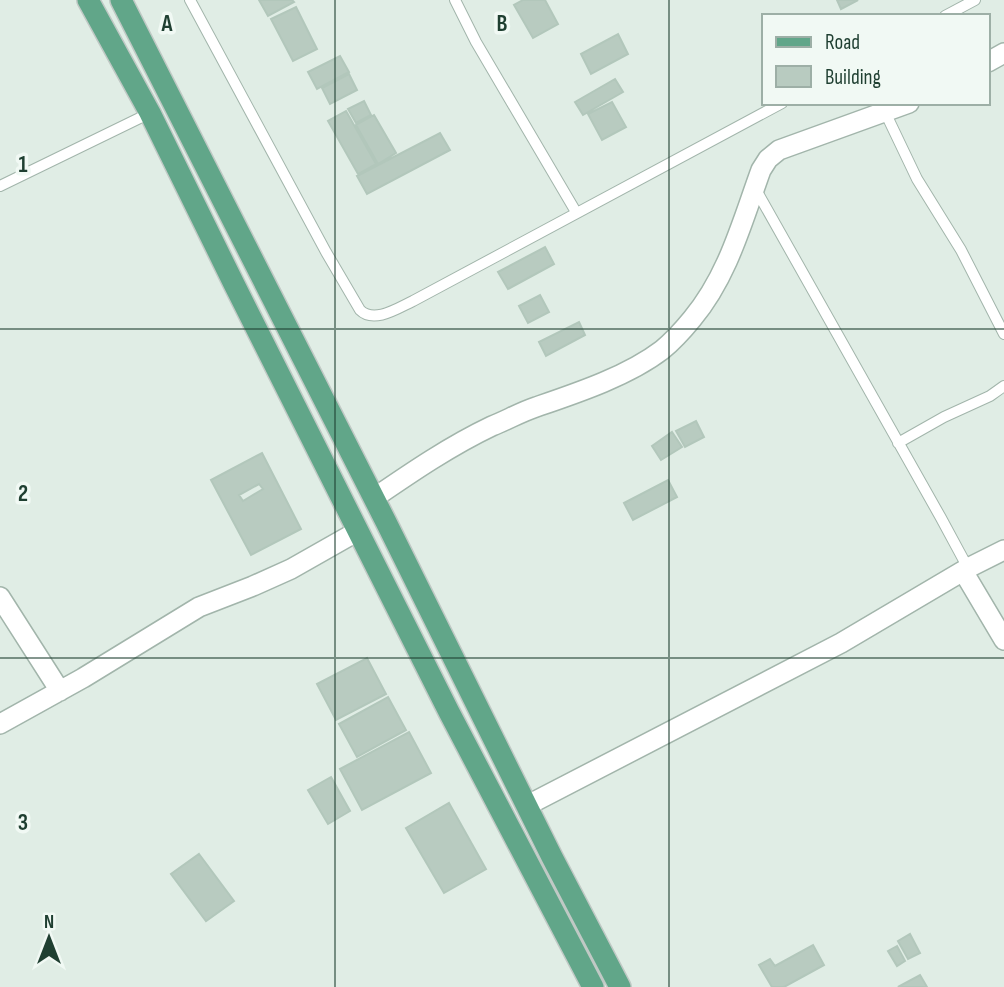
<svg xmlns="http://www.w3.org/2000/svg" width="1004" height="987" font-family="'Sofia Sans Condensed',sans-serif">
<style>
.building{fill:#b8cbc0;stroke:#b2c7bb;stroke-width:2;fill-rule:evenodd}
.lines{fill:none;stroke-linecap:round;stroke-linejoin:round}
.lane-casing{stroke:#a2b5ab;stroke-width:12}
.street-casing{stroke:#a2b5ab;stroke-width:22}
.primary-casing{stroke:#c0c9c5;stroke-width:24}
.lane{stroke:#fff;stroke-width:10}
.street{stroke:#fff;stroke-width:19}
.primary{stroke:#61a689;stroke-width:21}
.grid{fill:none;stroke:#1f3f31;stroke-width:2;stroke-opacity:0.55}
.grid-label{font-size:23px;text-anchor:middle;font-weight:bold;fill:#1f3f31;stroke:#f1f9f4;stroke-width:7;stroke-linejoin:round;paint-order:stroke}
</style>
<rect width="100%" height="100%" fill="#e0ede5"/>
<path class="building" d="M259,0H292L294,2L268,16Z
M523,0H545L558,24L533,38L514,5Z
M837,0H858L841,9Z
M296,7L317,49L293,61L271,19Z
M618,34L628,54L591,74L581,54Z
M340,56L349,72L317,89L308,72Z
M349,74L357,90L330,104L322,88Z
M615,79L623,92L583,115L575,102Z
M364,101L371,115L356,123L348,109Z
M612,102L626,127L602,140L588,114Z
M346,111L376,164L358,174L328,121Z
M374,115L396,153L378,164L356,125Z
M440,133L450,150L367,194L357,176Z
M545,247L554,264L508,289L498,272Z
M540,295L549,312L528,323L519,306Z
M579,322L585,335L546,356L539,342Z
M696,421L704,437L685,447L676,431Z
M672,432L682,447L661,460L652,446Z
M262,453L301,529L251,555L211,480ZM259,484L263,489L243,501L239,495Z
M668,480L677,497L633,520L624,503Z
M367,658L386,694L336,720L317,684Z
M388,697L406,730L357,757L339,724Z
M409,732L431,773L362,810L340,769Z
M331,777L350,811L328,824L308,790Z
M449,803L486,869L444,893L406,828Z
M199,854L234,901L206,921L171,874Z
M910,934L920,953L908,959L898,941Z
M813,945L824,965L784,987H772L759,965L770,959L775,966Z
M897,946L905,961L897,966L888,951Z
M920,975L927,987H898Z"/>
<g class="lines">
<defs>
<path id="lane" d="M190,0L326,252L360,310C374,324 398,308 413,301L782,103
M455,0L476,42L576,212
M945,16L975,0
M885,112L917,179L961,250L1004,334
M0,186L150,113
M755,188L941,518L968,568
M898,443L944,417L990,396L1004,386"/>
<path id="street" d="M988,62L1004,53
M374,498C412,472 450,446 492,426C507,420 521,412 536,407C577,393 628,376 662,350C673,341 683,330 692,319C728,276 742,222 761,170L768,159L779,150L909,103
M963,571L1004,640
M0,597L60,691
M0,724L83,678L199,607L253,586L291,569L358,531
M526,806L841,643L968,568L1004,550"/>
<path id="primary" d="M88,0L150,113L234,284L449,712L593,987
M121,0L386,522L552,857L620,987"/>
</defs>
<use href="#lane" class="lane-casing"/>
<use href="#street" class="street-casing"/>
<use href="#primary" class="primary-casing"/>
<use href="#lane" class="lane"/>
<use href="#street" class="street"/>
<use href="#primary" class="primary"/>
</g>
<path class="grid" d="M335,0V987M669,0V987M0,329H1004M0,658H1004"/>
<g class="grid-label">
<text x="167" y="31">A</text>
<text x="502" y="31">B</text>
<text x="23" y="172">1</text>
<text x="23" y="501">2</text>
<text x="23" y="830">3</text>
</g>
<rect x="762" y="14" width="228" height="91" fill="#f1f9f4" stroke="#9dafa6" stroke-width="2"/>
<rect x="776" y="37" width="35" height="10" fill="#61a689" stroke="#9dafa6" stroke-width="2"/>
<text x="825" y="49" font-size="21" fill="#1f3f31">Road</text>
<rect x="776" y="66" width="35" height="21" fill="#b8cbc0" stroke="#9dafa6" stroke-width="2"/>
<text x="825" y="84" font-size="21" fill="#1f3f31">Building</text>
<g transform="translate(49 938)" stroke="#f1f9f4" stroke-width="5" paint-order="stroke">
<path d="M0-5L12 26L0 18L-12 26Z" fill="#1f3f31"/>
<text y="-10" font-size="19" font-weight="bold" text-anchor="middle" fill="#1f3f31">N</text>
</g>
</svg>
